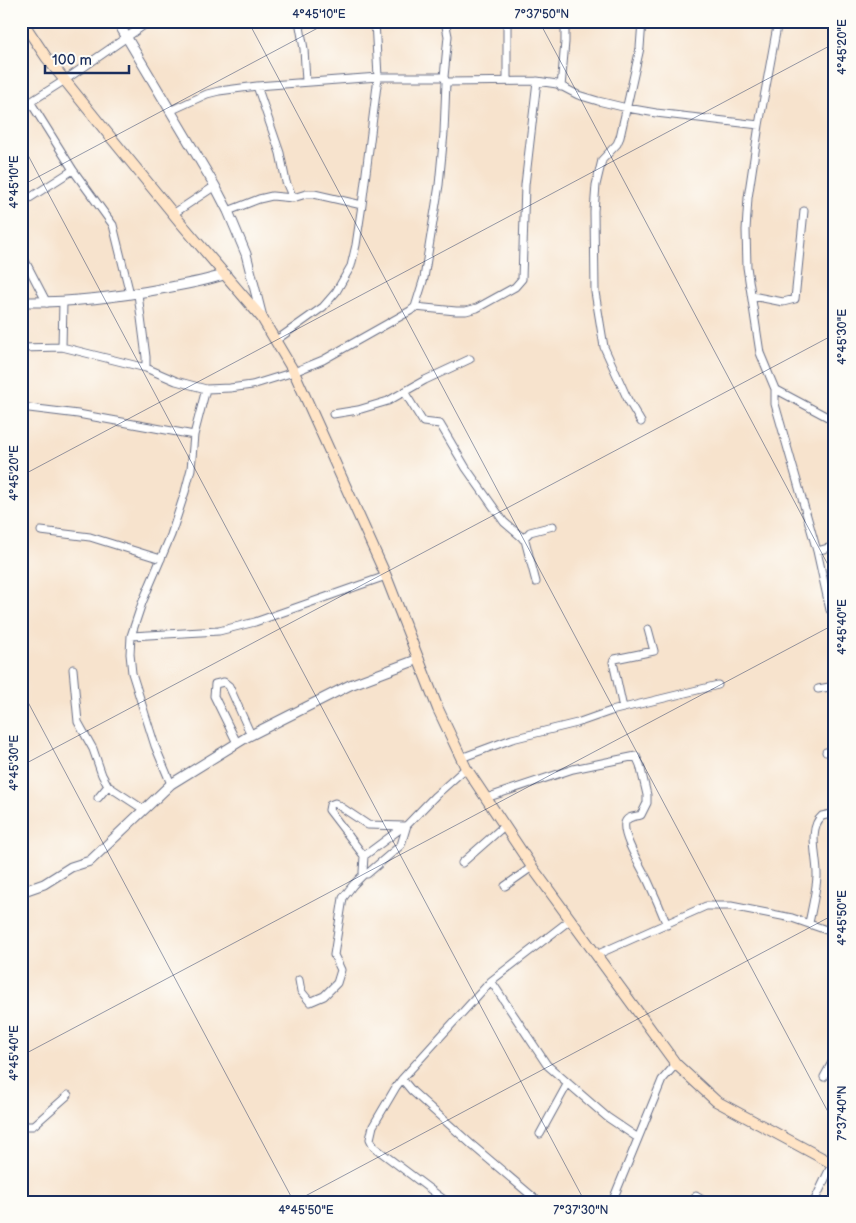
<svg xmlns="http://www.w3.org/2000/svg" width="856" height="1223" font-family="'Balsamiq Sans',sans-serif">
<style>
.lines{fill:none;stroke-linecap:round;stroke-linejoin:round}
.minor-casing{stroke:#686e85;stroke-width:9}
.tertiary-casing{stroke:#686e85;stroke-width:11}
.secondary-casing{stroke:#686e85;stroke-width:12}
.minor{stroke:#fff;stroke-width:7}
.tertiary{stroke:#fff;stroke-width:9}
.secondary{stroke:#ffe4c6;stroke-width:10}
.ticks{fill:none;stroke:#1b2f5e;stroke-width:1;stroke-opacity:0.45}
.neatline{fill:none;stroke:#1b2f5e;stroke-width:2}
.ticks-label{font-size:12px;text-anchor:middle;fill:#1b2f5e}
</style>
<rect width="100%" height="100%" fill="#fdfcf7"/>
<filter id="ink" filterUnits="userSpaceOnUse"><feTurbulence type="fractalNoise" baseFrequency=".02" numOctaves="2"/><feDisplacementMap in="SourceGraphic" scale="10" xChannelSelector="R" yChannelSelector="G"/><feConvolveMatrix kernelMatrix="1 2 1 2 8 2 1 2 1" color-interpolation-filters="sRGB"/></filter>
<filter id="wash" filterUnits="userSpaceOnUse"><feTurbulence type="fractalNoise" baseFrequency=".0096" numOctaves="4" result="noise"/><feDisplacementMap in="SourceGraphic" scale="20" xChannelSelector="R" yChannelSelector="G"/><feGaussianBlur stdDeviation="1.12" result="paint"/><feColorMatrix in="noise" values="0 0 0 0 0 0 0 0 0 0 0 0 0 0 0 0 0 1.4 0 .05"/><feComposite in="paint" operator="in"/></filter>
<g filter="url(#wash)">
<rect width="100%" height="100%" fill="#f7e3cd"/>
</g>
<g filter="url(#ink)">
<g class="lines">
<defs>
<path id="minor" d="M299,21L304,49L306,81
M507,21V81
M778,21L759,125L748,198L746,230L747,267L760,353L775,389L835,421
M446,82L537,81L557,84L578,95L598,101L627,108L656,113L759,125
M257,86L280,153L286,182L293,198
M561,87L565,42V21
M31,103L73,170L113,225L130,294
M21,108L65,80L150,21
M170,111L207,94L219,91L257,86L378,77H444
M28,199L73,170
M228,211L259,199L272,196L293,198L306,194H314L362,205
M173,214L215,186
M21,253L47,303
M138,294L146,357V368
M752,296L783,302L795,299L804,211
M415,307L456,311H466L477,308L515,287L522,279L525,185L537,81
M275,341L323,307L336,292L351,266L356,245L362,205L378,77L375,21
M62,347L63,302
M21,348L62,347L146,368L176,381L206,389L230,388L252,385L294,372L323,360L410,311L415,307L424,278L439,185L444,133L446,82L444,77L448,36L445,21
M775,389V404L817,551L830,610L835,613
M405,393L423,422L440,424L466,468L504,522L525,540L536,582
M21,407L78,414L194,435
M333,414L358,410L388,401L425,380L470,359
M641,422L628,400L604,347L595,292L594,211L596,185L602,160L617,144L620,137L640,48L642,21
M41,531L90,537L161,559
M523,539L530,532L553,526
M817,551L835,546
M131,636L219,631L255,622L386,576
M73,669L78,722L93,749L102,775L108,786L143,809
M818,689L835,686
M623,708L613,662L615,659L654,651L648,629
M237,743L214,696L215,684L224,682L229,686L251,735
M826,752L835,751
M461,758L512,739L577,723L611,711L718,685
M171,784L155,746L132,673L130,654L131,636L142,603L171,535L185,492L191,469L194,435L206,389
M98,798L108,786
M486,798L573,769L636,756L640,765L647,795V803L641,815C635,817 627,816 625,823C622,837 642,868 648,881C655,896 661,910 667,925
M403,827L364,856L363,872L364,874H367L401,845L407,825L435,796L466,768
M364,856L329,810L330,805L335,803L368,825L404,826
M462,863L504,826
M505,886L532,867
M809,923C812,908 816,892 817,877C818,859 807,829 822,816L835,813
M596,955L706,906H731L792,918L835,933
M299,980L301,991L310,1002L324,996L337,983L341,970L334,955L343,898L353,885L364,874
M491,981L547,1065L607,1117L638,1138
M824,1077L835,1057
M402,1079L412,1091L472,1145L539,1202
M21,1122L26,1126H33L68,1095
M540,1134L568,1083
M447,1202L374,1147L370,1139L373,1126L396,1087L402,1079L491,981L570,920
M612,1202L662,1080L676,1064
M694,1202L696,1196L706,1202
M814,1202L832,1164L834,1162"/>
<path id="tertiary" d="M117,21L215,186L228,211L246,254L262,317
M21,302C70,303 118,297 166,288C186,284 207,281 226,274
M21,892L44,884L71,867L90,861L171,784L247,737L350,685L419,659"/>
<path id="secondary" d="M22,21L46,57L104,129L180,222L262,318L294,372L386,576L438,709L466,768L532,867L676,1064L716,1101L835,1165"/>
</defs>
<use href="#minor" class="minor-casing"/>
<use href="#tertiary" class="tertiary-casing"/>
<use href="#secondary" class="secondary-casing"/>
<use href="#minor" class="minor"/>
<use href="#tertiary" class="tertiary"/>
<use href="#secondary" class="secondary"/>
</g>
</g>
<path class="ticks" d="M248,21L835,1125M539,21L835,578M830,21L835,31M21,142L585,1202M21,186L331,21M21,476L835,43M21,689L294,1202M21,766L835,334M21,1056L835,624M294,1202L835,914"/>
<rect width="856" height="1223" fill="none" stroke="#fdfcf7" stroke-width="55"/>
<path d="M45 65v8h84v-8" fill="none" stroke="#1b2f5e" stroke-width="2.5"/>
<text x="52" y="65" font-size="15" fill="#1b2f5e" stroke="#fdfcf7" stroke-width="4" paint-order="stroke">100 m</text>
<rect x="28" y="28" width="800" height="1168" class="neatline"/>
<g class="ticks-label">
<text x="319" y="18">4°45'10"E</text>
<text x="542" y="18">7°37'50"N</text>
<text transform="translate(842 47) rotate(-90)" y="4">4°45'20"E</text>
<text transform="translate(14 182) rotate(-90)" y="4">4°45'10"E</text>
<text transform="translate(842 337) rotate(-90)" y="4">4°45'30"E</text>
<text transform="translate(14 473) rotate(-90)" y="4">4°45'20"E</text>
<text transform="translate(842 627) rotate(-90)" y="4">4°45'40"E</text>
<text transform="translate(14 763) rotate(-90)" y="4">4°45'30"E</text>
<text transform="translate(842 918) rotate(-90)" y="4">4°45'50"E</text>
<text transform="translate(14 1053) rotate(-90)" y="4">4°45'40"E</text>
<text transform="translate(842 1113) rotate(-90)" y="4">7°37'40"N</text>
<text x="306" y="1214">4°45'50"E</text>
<text x="581" y="1214">7°37'30"N</text>
</g>
</svg>
